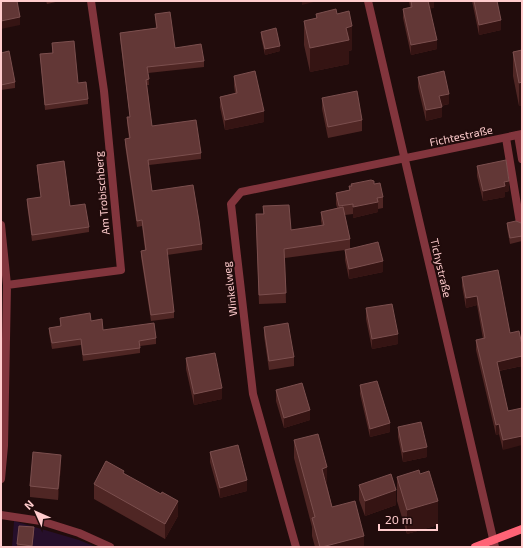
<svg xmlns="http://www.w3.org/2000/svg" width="523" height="548" font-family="'Exo 2',sans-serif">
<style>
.green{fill:#260f2b}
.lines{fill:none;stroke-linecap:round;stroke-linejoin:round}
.lane{stroke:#82353d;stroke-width:8}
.street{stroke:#82353d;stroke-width:8}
.secondary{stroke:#ff6376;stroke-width:8}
.wall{fill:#4f2624}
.shaded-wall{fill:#351413}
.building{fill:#623736;stroke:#7b4f4e}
.labels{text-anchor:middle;stroke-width:4;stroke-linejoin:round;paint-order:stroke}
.street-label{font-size:11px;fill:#ffcccd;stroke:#210c0c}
</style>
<rect width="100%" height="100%" fill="#210c0c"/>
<path class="green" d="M14,521L79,540L96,547H12Z"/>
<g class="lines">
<path class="lane" d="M518,135L522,159
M506,138L520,223
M1,515L41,521L79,533L110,547"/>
<path class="street" d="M368,1L495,547
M1,225L7,285L4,446L1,479
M7,285L121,270L104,91L91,1
M296,547L253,394L231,204L241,192L522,134"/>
<path class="secondary" d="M475,547L522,529"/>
</g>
<path class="wall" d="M46,1H60L47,4Z
M409,1H434V8H430L437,49L411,55L403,18V9L410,7Z
M472,1H497L501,30L479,35Z
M155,14L175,48L204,61V67L148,73L149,85H147L152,126L201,153V159L149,165L152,191L202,244V250L167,255L174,312V318L151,321L141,257V251L145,250L142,226L137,227L125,145V139L129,138L127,123V117H130L120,39V33L156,28Z
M316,14H337L352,50L349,51V64L310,72L304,45V21L316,18Z
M261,32L280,51L265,55L261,37Z
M52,43L88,99V104L45,110L40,54L52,53Z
M522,50L519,106L513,76V52Z
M1,53L15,82V88L1,90Z
M234,76L264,122L225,130L220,107V97L235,93L234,86Z
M418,77L449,104L441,106L442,117L426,121L418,87Z
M322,98L362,120V131L328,138L322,109Z
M37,165L70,206L89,227V232L32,241L27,205V199L41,197L37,170Z
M477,166L509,191L505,192V197L483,201L477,176Z
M351,184H374L383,197V208L378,209V212L353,218V214L345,215L350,239V248L383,272L349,279L345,260V250L285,258L286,303L259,304L256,224L263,214V206L291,230L322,226L321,221V212L337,208L336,204V193L349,190V186H351Z
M522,222V241L510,244L507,228V223H521Z
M462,277L510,333L522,345V366L499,371L508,411L503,450L499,434L496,435L476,350V340L483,339L477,305L466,308L462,286Z
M366,308L398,344L372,349L366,319Z
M60,318L91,321L103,330L156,338V344L140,346V353L83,361L81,345L52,349L49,333V328L60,326Z
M264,327L294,357V366L269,370L264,336Z
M186,358L222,399L194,405L186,369Z
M360,385L390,432L370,437L360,394Z
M276,390L310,420L284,428L276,401Z
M398,427L427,457L403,462L398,437Z
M294,440L327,485L332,507L364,547H315L312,536V527L294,458Z
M210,452L247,491L220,498L210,462Z
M61,465L58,500L30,497V486Z
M124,474L178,516L165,539L94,499V484Z
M397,477L438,525L407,534L397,501Z
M359,485L396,505L365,516L359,500Z
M34,533L32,547H17V544Z"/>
<path class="shaded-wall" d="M302,1H318L302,5Z
M428,1H434V8L428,9Z
M20,17V25L1,29V21Z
M501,20V30L479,35V25Z
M352,26V50L349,51V64L310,72V48L346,28Z
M437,40V49L411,55V45Z
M280,46V51L265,55V49Z
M522,82V106H519V83Z
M449,94V104L439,106V96Z
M442,107V117L426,121V110Z
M264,111V122L225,130V120Z
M509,181V191L505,192V197L483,201V191L504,182Z
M378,202V212L353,218V207Z
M383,261V272L349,279V269Z
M477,296V305L466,308V298Z
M398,334V344L372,349V339Z
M522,356V366L497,371V362Z
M222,388V399L194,405V394Z
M310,410V420L284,428V418Z
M390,423V432L370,437V429Z
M499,424V434L496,435V425Z
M522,436V445L503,450V440Z
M427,447V457L403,462V452Z
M61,455V465L58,500V489Z
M327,467V485L322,469Z
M247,480V491L220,498V488Z
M396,490V505L365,516V501Z
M178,501V516L165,539V524Z
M438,501V525L407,534V510Z
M364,536V547H322Z"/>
<path class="building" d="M1,1H17L20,17L1,21Z
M411,1H428L437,40L411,45L403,9L412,7Z
M474,1H497L501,20L479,25Z
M336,9L337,14L349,11L352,26L346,28L349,40L310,48L304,21L317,18L316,14Z
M170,12L175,48L201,44L204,61L147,67L149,79L146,80L152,126L196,120L201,153L148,160L152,191L193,185L199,221L202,244L167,249L174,312L151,315L141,251L146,250L142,220L137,221L125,139L130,138L127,117H130L120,33L157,28L155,14Z
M276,28L280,46L265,49L261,32Z
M74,41L78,83L86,82L88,99L45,105L40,54L53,53L52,43Z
M522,50V82L519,83L513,52Z
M9,51L15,82L1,85V53Z
M255,71L264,111L225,120L220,97L237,93L234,76Z
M444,71L449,94L439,96L442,107L426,110L418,77Z
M357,91L362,120L328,127L322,98Z
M506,160L509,181L504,182L505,186L483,191L477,166Z
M64,161L70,206L85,204L89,227L32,235L27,199L41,197L37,165Z
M371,180L374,181V184L380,183L383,197L377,198L378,202L353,207V204L339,206L336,193L350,190L349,186H352L351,184Z
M289,205L291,230L324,225L321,212L343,207L350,239L284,249L286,293L259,295L256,214H264L263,206Z
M516,221L521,223L522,222V236L510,238L507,223Z
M378,242L383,261L349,269L345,250Z
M498,270L510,333L519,331L522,345V356L497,362L508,411L522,408V436L503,440L499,424L496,425L476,340L485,338L477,296L466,298L462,277Z
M392,304L398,334L372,339L366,308Z
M90,313L91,321L102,319L103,330L154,323L156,338L139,341L140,348L83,355L81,339L52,343L49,328L61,326L60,318Z
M288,323L294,357L269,361L264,327Z
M215,353L222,388L194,394L186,358Z
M377,381L390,423L370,429L360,385Z
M302,383L310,410L284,418L276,390Z
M421,422L427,447L403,452L398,427Z
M318,434L327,467L322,469L332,507L355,501L364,536L322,547H320L312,518L315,517L294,440Z
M238,445L247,480L220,488L210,452Z
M33,452L61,455L58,489L30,486Z
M106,461L124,471L123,473L161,494L162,492L178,501L165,524L94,484Z
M419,470L420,474L429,471L438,501L407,510L397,477Z
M391,474L396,490L365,501L359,485Z
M19,526L34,527L32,546L17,544Z"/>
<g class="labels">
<g class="street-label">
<text transform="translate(461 136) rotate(-12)" y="4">Fichtestraße</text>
<text transform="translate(102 193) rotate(-95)" y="4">Am Trobischberg</text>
<text transform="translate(441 268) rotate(77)" y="4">Tichystraße</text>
<text transform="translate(230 289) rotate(-97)" y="4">Winkelweg</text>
</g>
</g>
<rect width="523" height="548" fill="none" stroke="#ffcccd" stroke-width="4"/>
<g transform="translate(36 512) rotate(315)" stroke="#210c0c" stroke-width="3" paint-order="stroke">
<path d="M0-3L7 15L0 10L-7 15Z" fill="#ffcccd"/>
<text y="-6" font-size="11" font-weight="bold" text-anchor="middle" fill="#ffcccd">N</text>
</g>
<path d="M379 524v6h58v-6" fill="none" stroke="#ffcccd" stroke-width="2"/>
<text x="385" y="524" font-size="12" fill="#ffcccd" stroke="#210c0c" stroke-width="3" paint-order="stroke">20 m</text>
</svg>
